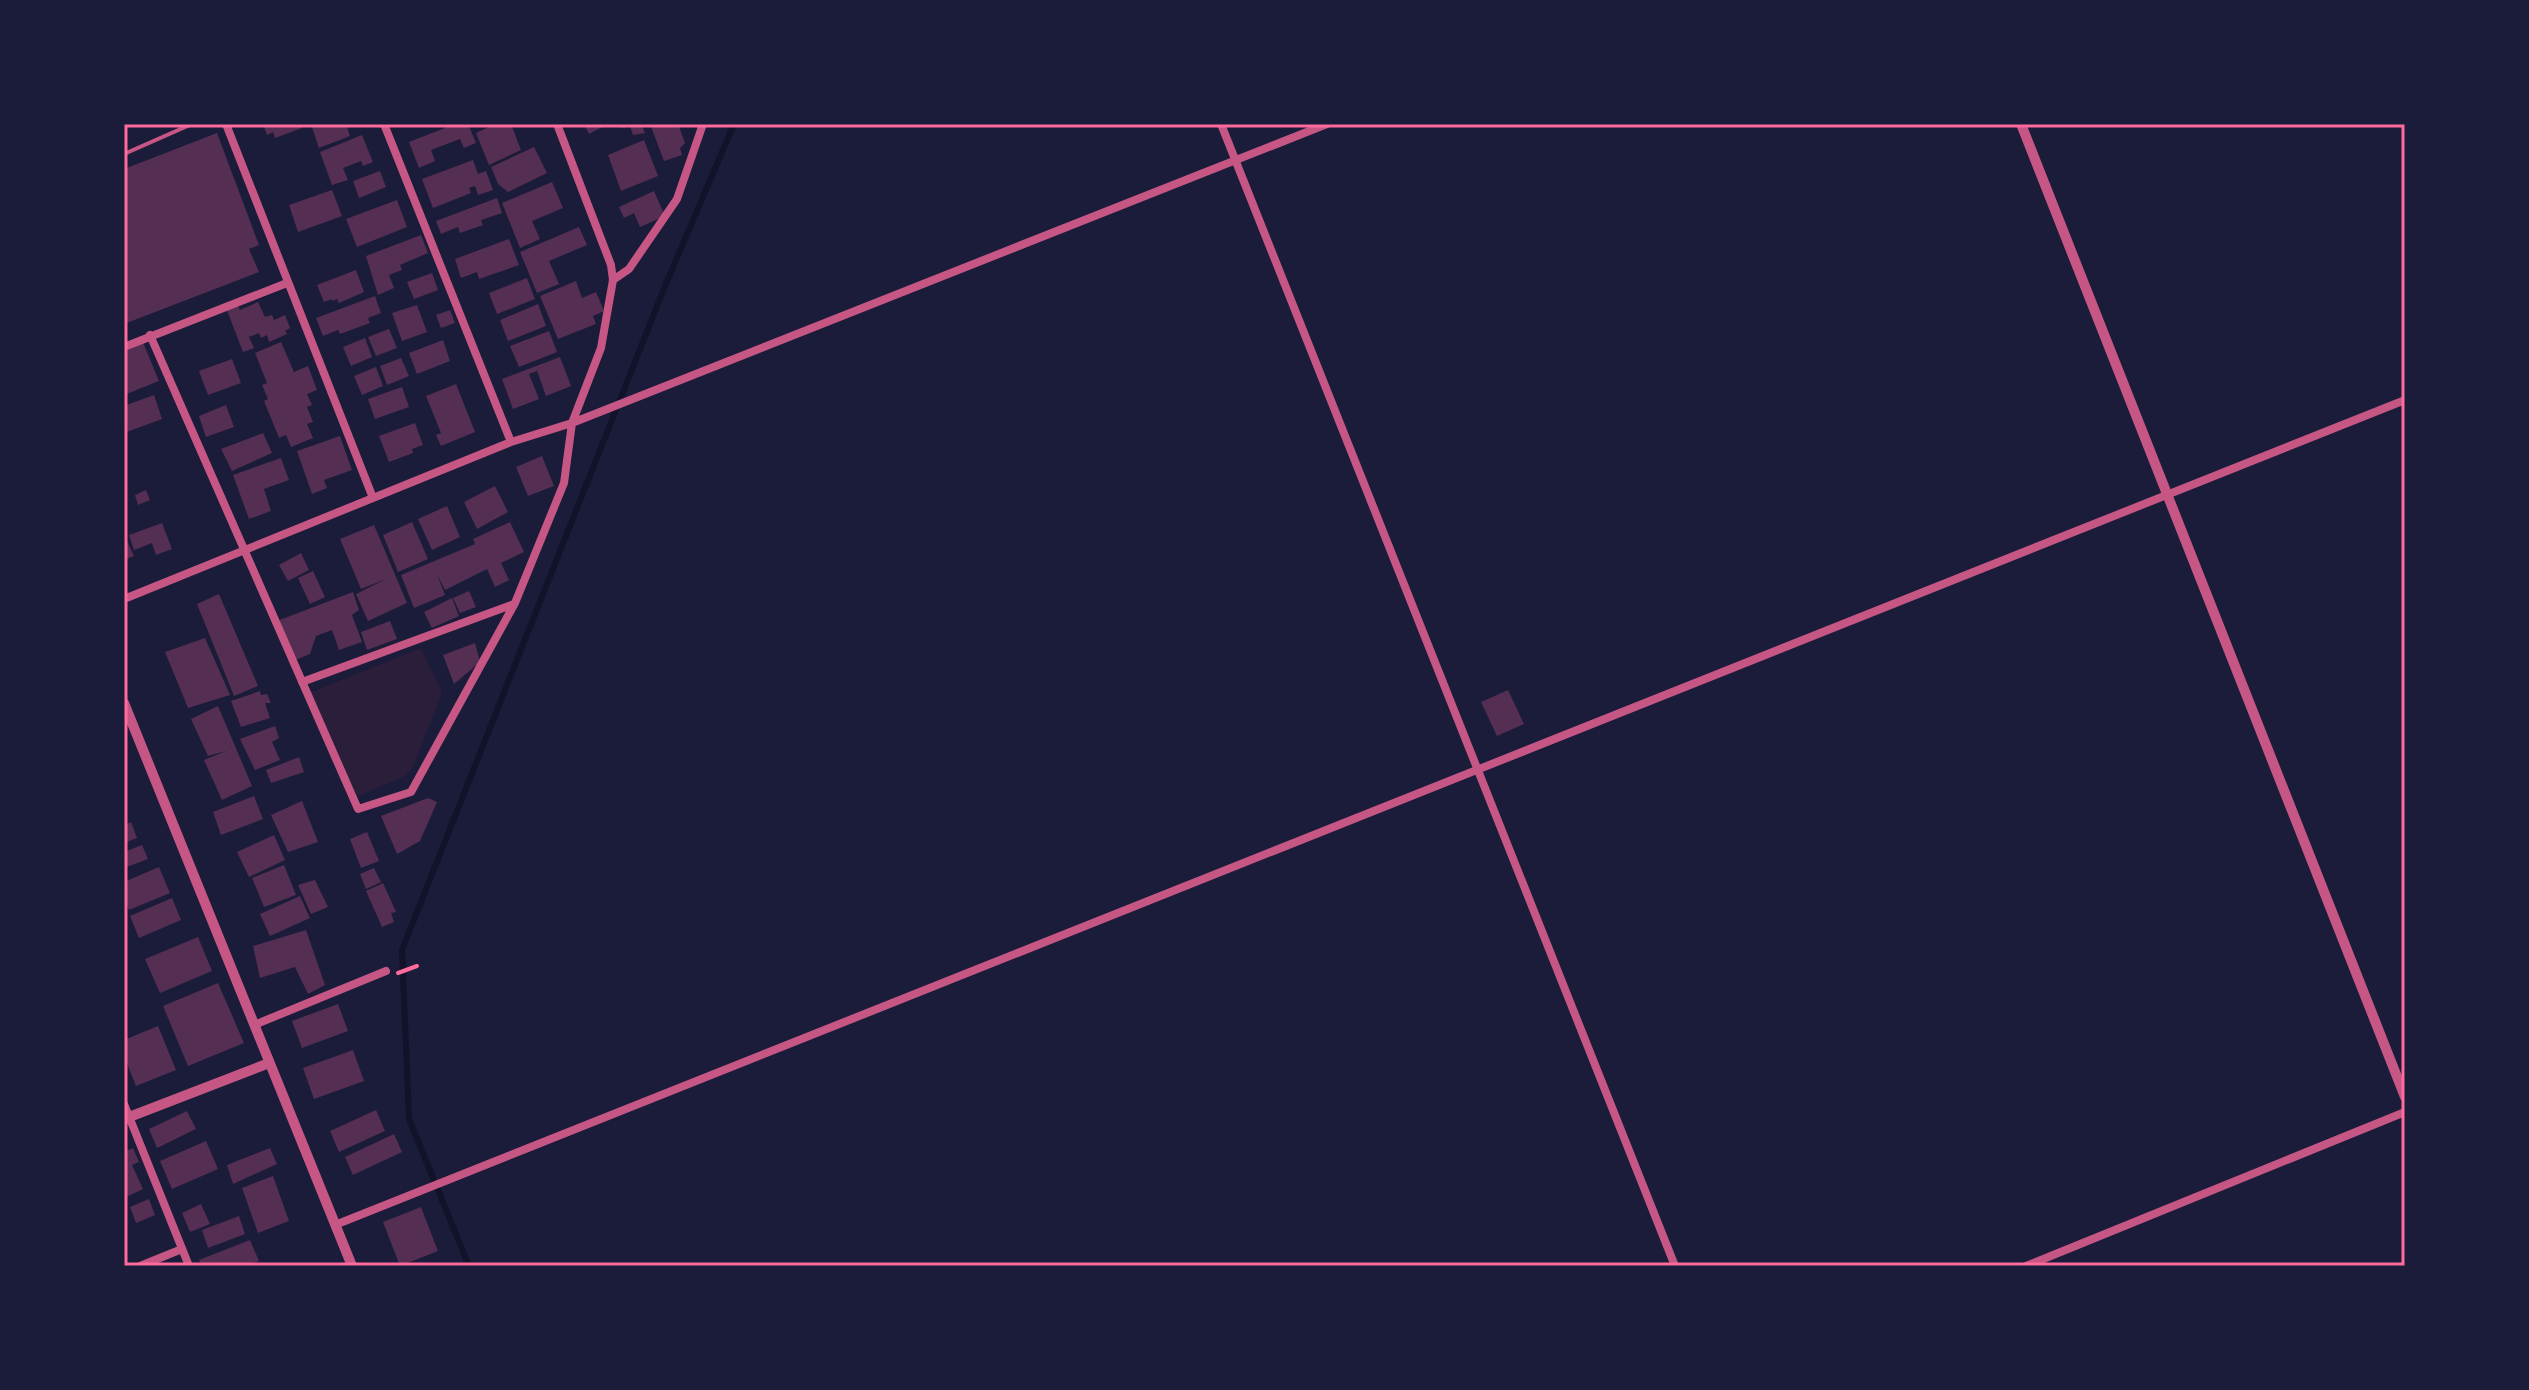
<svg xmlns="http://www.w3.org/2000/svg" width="2529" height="1390" font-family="Raleway,sans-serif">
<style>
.green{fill:#2a1e3b}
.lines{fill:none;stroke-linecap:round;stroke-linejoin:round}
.stream{stroke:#12122b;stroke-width:6}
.building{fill:#542f53}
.path{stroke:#ff6b9d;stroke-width:4}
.service{stroke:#c65784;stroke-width:4}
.minor{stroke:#c65784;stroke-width:8}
.tertiary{stroke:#c65784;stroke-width:10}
.neatline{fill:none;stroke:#ff6b9d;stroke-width:3}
</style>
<rect width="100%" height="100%" fill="#1b1b3a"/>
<path class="green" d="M421,648L442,692L413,767L405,776L359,796L341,782L304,695Z"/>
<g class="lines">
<path class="stream" d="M469,1266L409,1119L402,950L665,286L734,124"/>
</g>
<path class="building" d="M263,124H301L302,128L275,138L273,132L267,135Z
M311,124H346L350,136L319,148Z
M455,124H468L476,143L464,148L460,139L431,150L435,161L419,168L409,142Z
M495,124H511L521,150L489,165L476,133Z
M584,124H608L589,134Z
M618,124H641L645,133L633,135L630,126L622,128Z
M650,124H678L685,143L680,148L682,155L664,161Z
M217,133L259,245L249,249L259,272L124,324V169Z
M362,135L373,162L363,166L361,161L343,168L348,180L332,185L320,152Z
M644,140L658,176L621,191L608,155Z
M534,147L547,173L508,192L498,184L491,167Z
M473,160L478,174L486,171L493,190L478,195L475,186L469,188L471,193L433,208L422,179Z
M380,171L386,187L359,198L353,181Z
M552,182L563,208L532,221L540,239L520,248L502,203Z
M332,190L342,216L298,232L289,205Z
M654,191L665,216L640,227L634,213L624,218L619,207Z
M497,198L502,213L481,220L483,225L460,233L458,227L441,234L436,221Z
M397,200L407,227L357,247L346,219Z
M579,227L587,245L549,261L559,284L537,293L520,252Z
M421,235L428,253L400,265L402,270L389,275L394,288L378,295L366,256Z
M509,239L519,265L479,279L477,272L461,278L455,259Z
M356,270L364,292L339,303L337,299L332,301V299L324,302L317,285Z
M432,273L438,290L414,299L407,282Z
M527,278L535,299L497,314L489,293Z
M576,281L582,298L596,292L604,311L593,316L596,324L558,339L540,296Z
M375,296L381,313L368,318L370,323L340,334L338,330L323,336L316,318Z
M236,301L240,310L258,302L265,317L272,315L274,320L285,315L290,328L285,331L287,334L269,342L267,335L261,338L259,333L249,337L254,348L243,352L225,305Z
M538,304L546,326L508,341L500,320Z
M417,305L427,332L402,341L392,313Z
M450,310L455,323L441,328L436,315Z
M389,329L397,348L376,356L368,337Z
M549,331L557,352L519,367L510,346Z
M365,338L372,357L351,366L343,347Z
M142,340L159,381L124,395V347Z
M443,340L450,361L417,374L409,353Z
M281,342L294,372L308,366L317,390L307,394L312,405L307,407L313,422L307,424L313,438L291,447L286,435L279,438L264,401L268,399L262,385L267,383L255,353Z
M560,357L571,386L546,396L537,371L529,374L539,399L513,409L502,379Z
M401,358L409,376L387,385L380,366Z
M232,359L241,383L208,395L199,371Z
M376,367L383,386L362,395L354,376Z
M456,384L475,432L441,446L436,435L441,433L426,396Z
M402,387L409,407L375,419L368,399Z
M154,395L162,419L124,433V406Z
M226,405L234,427L206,437L199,416Z
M415,423L423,445L412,449L413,453L389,462L379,436Z
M263,433L272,453L232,471L221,449Z
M340,436L352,470L324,480L327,488L312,494L297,451Z
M542,456L554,486L528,496L516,467Z
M281,458L289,480L264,489L271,511L249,519L233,475Z
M495,486L508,512L477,529L464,502Z
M146,490L150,500L138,505L135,495Z
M447,506L460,537L432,550L418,519Z
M412,522L428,559L398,572L383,535Z
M510,522L524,552L501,563L509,580L495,587L487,569L445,590L437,574L445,595L414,608L401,575L475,544L473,539Z
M162,523L172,549L156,555L152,543L134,550L129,535Z
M374,525L407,603L368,621L356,594L386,579L361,589L340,539Z
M126,539L134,556L124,560V540Z
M301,553L309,570L288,581L279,565Z
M313,571L325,597L310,604L298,578Z
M469,591L476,607L460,613L453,598Z
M353,592L359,610L352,615L362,642L339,650L332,630L316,636L310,654L293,661L277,621Z
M219,594L258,686L234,696L197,604Z
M452,598L459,616L432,628L424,612Z
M390,621L397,639L367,650L361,632Z
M205,638L230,695L188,708L165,652Z
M475,643L480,662L454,684L443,655Z
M1508,690L1524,724L1497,736L1481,702Z
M260,691L261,695L267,694L271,703H265L270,718L241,727L231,701Z
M218,706L252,786L222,800L204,760L226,751L208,756L191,719Z
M275,726L279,738L272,742L280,760L255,770L240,739Z
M299,757L304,772L271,783L266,770Z
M254,796L263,819L221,835L213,812Z
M428,798L437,802L420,841L397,854L381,816Z
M302,801L318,842L288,852L271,815Z
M131,822L137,838L124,843V825Z
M367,832L379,861L361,868L350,839Z
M274,835L285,860L249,877L237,852Z
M142,845L148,859L124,868V852Z
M284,865L296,895L264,907L252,878Z
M159,867L170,893L129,910L124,898V882Z
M374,868L381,882L366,889L360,874Z
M315,880L328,907L311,914L298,885Z
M383,883L396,912L391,913L394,922L382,927L366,891Z
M300,896L310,918L270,936L260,914Z
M172,898L181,920L139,938L130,916Z
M306,930L325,985L308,994L295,967L260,978L253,946Z
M198,937L212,971L160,993L145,959Z
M218,983L244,1043L188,1066L163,1006Z
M338,1004L348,1031L302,1048L292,1021Z
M158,1026L176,1070L136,1086L124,1056V1040Z
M353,1050L364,1081L314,1099L303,1068Z
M376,1110L385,1131L339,1152L330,1131Z
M187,1111L196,1129L157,1148L149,1129Z
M394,1134L402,1152L353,1175L345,1157Z
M206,1141L218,1169L172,1189L160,1161Z
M133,1148L139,1162L132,1165L143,1189L124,1198V1152Z
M270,1148L277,1164L233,1184L227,1165Z
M273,1176L289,1221L258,1233L242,1188Z
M149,1199L155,1215L136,1223L130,1207Z
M201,1204L210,1224L190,1232L182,1213Z
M421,1207L438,1251L400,1266L383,1222Z
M239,1216L245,1234L208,1248L202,1230Z
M250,1240L259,1261L245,1266H202L199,1260Z"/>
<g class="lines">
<path class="path" d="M398,973L417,966"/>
<path class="service" d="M124,154L192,124"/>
<path class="minor" d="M226,124L373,498
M384,124L511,442
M1221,124L1675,1266
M613,280L629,269L677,199L703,124
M150,335L358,809L411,792L515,603L564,483L572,423L601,348L613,280L611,265L557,124
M124,347L287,283
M124,599L511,442L572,423L1327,124
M302,682L514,604
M254,1025L386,971
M124,1104L189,1266
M335,1225L2405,400
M140,1266L182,1249
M2026,1266L2405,1112"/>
<path class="tertiary" d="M2021,124L2405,1097
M124,703L352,1266
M124,1119L269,1063"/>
</g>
<rect width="2529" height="1390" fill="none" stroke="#1b1b3a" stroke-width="252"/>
<rect x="126" y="126" width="2277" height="1138" class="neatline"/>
</svg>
